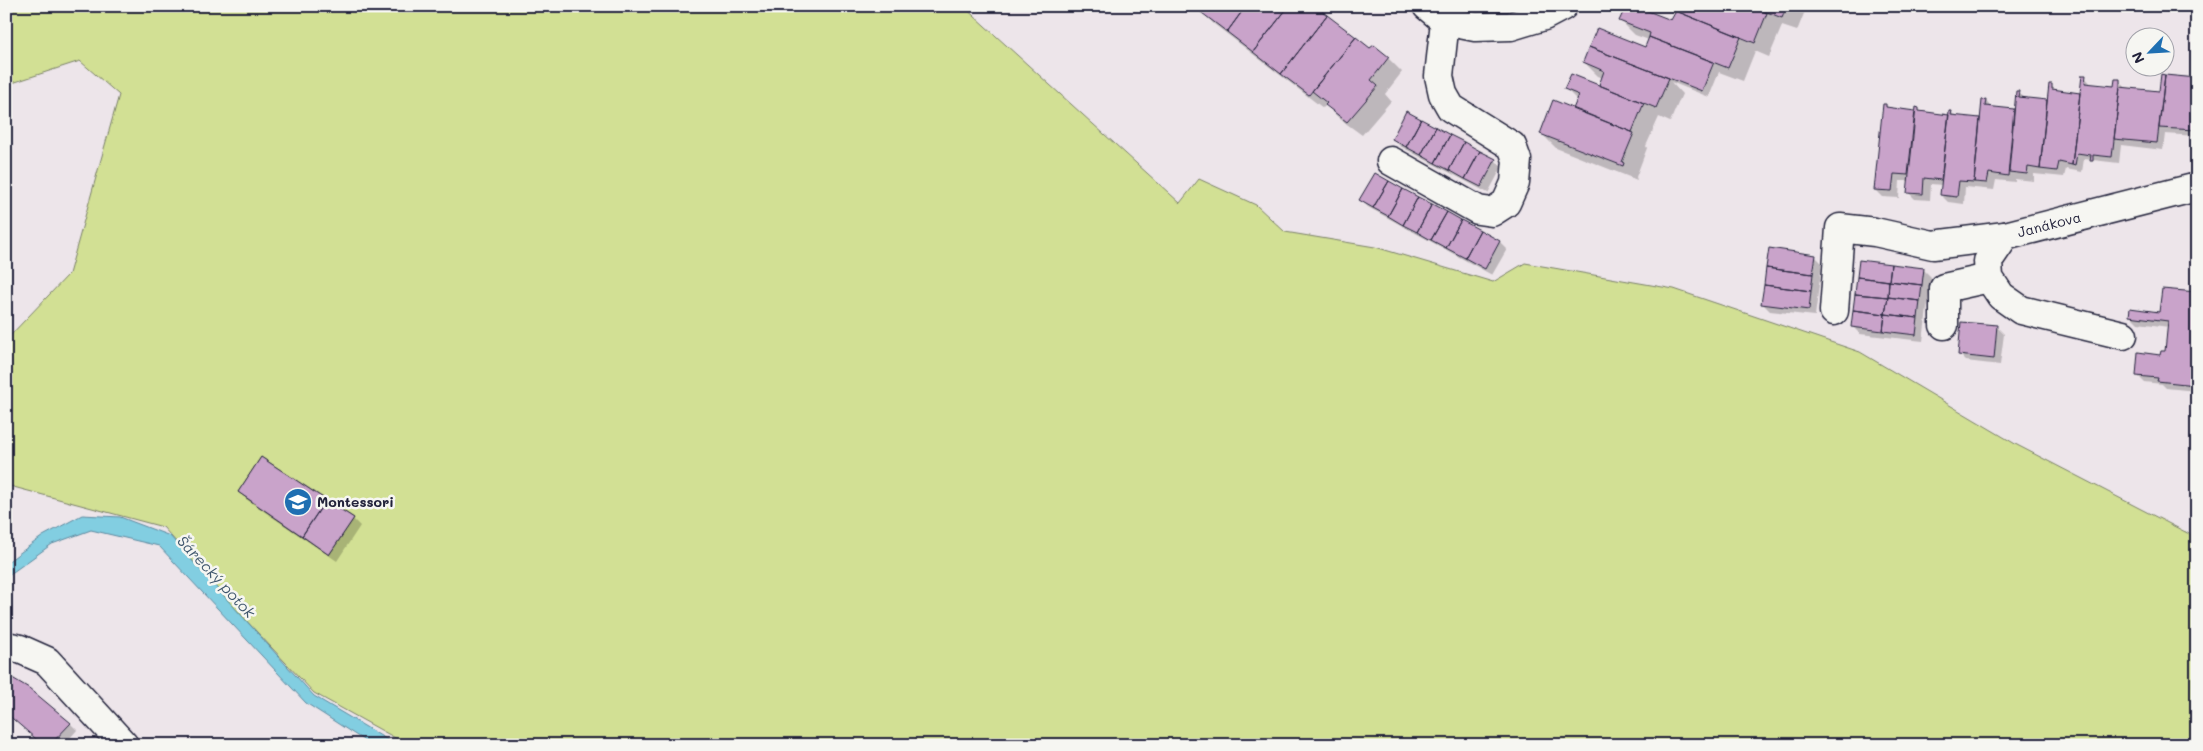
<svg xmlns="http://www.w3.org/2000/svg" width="2203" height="751" font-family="Mali,sans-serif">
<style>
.green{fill:#d2e094;stroke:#7a8168;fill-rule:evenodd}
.water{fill:#82cee1;stroke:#5c899f}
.shadow{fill:#0003}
.building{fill:#c9a3ca;stroke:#22223b}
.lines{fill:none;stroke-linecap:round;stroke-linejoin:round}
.minor-casing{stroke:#22223b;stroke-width:31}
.minor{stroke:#f6f6f2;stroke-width:28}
.labels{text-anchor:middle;stroke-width:5;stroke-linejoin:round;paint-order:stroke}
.street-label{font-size:14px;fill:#22223b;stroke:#f6f6f2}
.poi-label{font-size:14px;font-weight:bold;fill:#22223b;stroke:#f6f6f2;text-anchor:start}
.water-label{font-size:15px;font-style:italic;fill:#3f566d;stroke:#f6f6f2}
</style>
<rect width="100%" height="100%" fill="#ede5ea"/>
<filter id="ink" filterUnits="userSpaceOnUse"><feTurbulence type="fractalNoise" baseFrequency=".02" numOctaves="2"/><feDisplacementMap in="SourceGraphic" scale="10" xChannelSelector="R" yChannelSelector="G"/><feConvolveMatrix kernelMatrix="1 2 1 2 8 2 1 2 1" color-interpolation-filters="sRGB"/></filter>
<g filter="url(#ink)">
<path class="green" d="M6,6H963L1180,203L1199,179L1256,205L1285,232L1375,247L1493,282L1525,263L1674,289L1860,352L2017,445L2197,538V745H408L314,693L228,601L163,527L6,485V340L69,274L119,95L80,61L6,85ZM261,457L354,518L329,555L238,492Z"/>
<path class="water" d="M82,515L120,517L170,536L314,696L396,745H371L306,703L159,546L91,530L52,544L6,577V563L43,536Z"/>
<path class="shadow" d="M1659,6H1807L1797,31L1782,26L1769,57L1755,51L1743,81L1719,72L1709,97L1671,82L1682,94L1670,122L1659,117L1646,146L1647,148L1636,177L1637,180L1556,148L1542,134L1574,110L1578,101L1566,89L1600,87L1603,78L1598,76L1584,62L1646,48L1649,40L1635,35L1621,21L1672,22L1676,14Z
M1200,10L1371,50L1388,58L1402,72L1385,94L1391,101L1362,135L1340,119L1326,105L1323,108L1214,24Z
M2162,75L2197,80V136L2165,134L2163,150L2121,145L2119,163L2084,159L2082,172L2066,169L2064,177L2034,174V181L2015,179V182L1996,180L1994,190L1965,187L1964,204L1948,202L1941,195L1942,185L1931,184L1930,200L1915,199L1908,192L1909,181H1900L1899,198L1882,197L1875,190L1886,105L1889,109L1917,112L1918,109L1922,113L1950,116L1951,112L1956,117L1981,119L1986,100L1992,108L2015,111L2018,93L2025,99L2048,101L2051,86L2057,91L2081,94L2085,77L2092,85L2115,88L2119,80L2126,88L2160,93Z
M1407,113L1495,160L1502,167L1488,193L1400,146L1393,139Z
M1375,175L1500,242L1507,249L1492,275L1368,207L1361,200Z
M1815,256L1822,263L1815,316L1770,311L1763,304Z
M1923,269L1931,277L1923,341L1860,334L1853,327Z
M2197,294V420L2194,418L2196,391L2166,388L2162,384L2144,382L2137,375L2166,353L2169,327L2138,323L2130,315L2160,313Z
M1997,327L2004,334L2000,365L1966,361L1959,354Z
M239,491L353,519L360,526L337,561L246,499Z
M70,723L77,730L64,745H44Z"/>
<path class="building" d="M1201,6H1246L1227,32L1198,10Z
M1246,6H1289L1253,52L1227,32Z
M1289,6H1316L1327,15L1281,74L1253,52Z
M1626,6H1635L1671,20L1676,11L1741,37L1728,68L1649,37L1650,33L1619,21Z
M1676,6H1752L1767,13L1755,43L1676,11L1677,7Z
M1752,6H1787L1782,18Z
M1327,15L1356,37L1309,95L1281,74Z
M1597,28L1645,47L1649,37L1714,62L1702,91L1589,47Z
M1356,37L1370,48L1374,45L1389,57L1371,80L1378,86L1347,122L1325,105L1327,103L1312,91Z
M1589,47L1669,78L1656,108L1599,85L1604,71L1583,62Z
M1571,74L1644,103L1632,132L1573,109L1579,95L1564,89Z
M2161,74L2165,75L2157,143L2114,139L2120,87L2159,91Z
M2082,75H2086L2085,83L2114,86L2115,79H2120V87L2112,157L2093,155V161H2090L2091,155L2077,153L2075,166L2072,165Z
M2165,75L2197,78V130L2159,128Z
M2049,84H2052V89L2080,93L2072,165L2059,162L2057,171L2040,169Z
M2016,91H2019L2018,97L2047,100L2040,169L2028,167L2027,174L2009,172Z
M1986,99L1985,106L2014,109L2008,176L1989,173L1987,183L1974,182L1982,100Z
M1553,100L1634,133L1622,162L1624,163L1623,166L1540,134Z
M1883,104H1886V107L1915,111L1908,175L1894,174L1892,191L1874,190Z
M1916,107L1919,108V111L1949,115L1941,180L1924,178L1923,194L1907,193Z
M1406,111L1421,119L1406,147L1392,139Z
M1949,111H1952L1951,115L1980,118L1974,182L1959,181L1957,197L1940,195Z
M1421,119L1436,127L1421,155L1406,147Z
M1436,127L1450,135L1435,163L1421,155Z
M1450,135L1464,142L1449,170L1435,163Z
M1464,142L1480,151L1465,179L1449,170Z
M1480,151L1496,159L1481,187L1465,179Z
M1375,173L1389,181L1373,208L1359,200Z
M1389,181L1403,189L1388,216L1373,208Z
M1403,189L1418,197L1403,225L1388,216Z
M1418,197L1432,204L1417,232L1403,225Z
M1432,204L1447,212L1431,240L1417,232Z
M1447,212L1461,220L1446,248L1431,240Z
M1461,220L1480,230L1465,258L1446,248Z
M1480,230L1500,241L1485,269L1465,258Z
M1769,248L1816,255L1813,274L1766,268Z
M1859,260L1891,264L1889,281L1857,277Z
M1891,264L1924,268L1922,285L1889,281Z
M1766,268L1813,274L1811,291L1764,285Z
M1857,277L1889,281L1888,297L1855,294Z
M1889,281L1922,285L1920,301L1888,297Z
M1764,285L1811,291L1809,310L1761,304Z
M2162,289L2197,292V419L2193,418L2195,385L2157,381L2158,378L2136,376L2138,352L2160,355L2161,351H2165L2168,321L2129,316L2130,308L2159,312Z
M1855,294L1888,297L1885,314L1853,310Z
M1888,297L1920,301L1918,318L1885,314Z
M1853,310L1885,314L1883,331L1851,327Z
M1885,314L1918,318L1916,335L1883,331Z
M1961,322L1997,325L1994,359L1958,355Z
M261,457L326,500L302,536L238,492Z
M326,500L354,518L329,555L302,536Z
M9,676L29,688L71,723L50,745H43L6,713V680Z"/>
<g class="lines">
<defs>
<g id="minor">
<path d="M1427,6L1445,21L1475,27L1511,26L1544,16L1563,6"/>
<path d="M1391,161L1478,210L1492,212L1506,203L1515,183L1517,160L1512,146L1451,108L1443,94L1439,76L1445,21"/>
<path d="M1834,311L1840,228L1875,232L1933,245L2005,236"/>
<path d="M1944,325V288L1989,278"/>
<path id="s1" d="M2123,335L2021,310L2001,296L1989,278L1988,261L2005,236L2197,187"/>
<path d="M6,646L20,649L47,661L124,745"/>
</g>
</defs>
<use href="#minor" class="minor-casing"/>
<use href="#minor" class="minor"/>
</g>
</g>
<defs>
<symbol id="school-disc" viewBox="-11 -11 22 22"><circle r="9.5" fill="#1f6fb2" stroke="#f6f6f2"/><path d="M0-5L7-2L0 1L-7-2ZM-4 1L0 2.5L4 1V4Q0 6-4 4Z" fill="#fff"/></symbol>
</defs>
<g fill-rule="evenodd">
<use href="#school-disc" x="282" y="486" width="32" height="32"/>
</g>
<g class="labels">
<g class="street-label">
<text dy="5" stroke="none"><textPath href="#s1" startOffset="244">Janákova</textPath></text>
</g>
<g class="poi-label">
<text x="317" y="507">Montessori</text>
</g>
<g class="water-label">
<text transform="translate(216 577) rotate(47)" y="5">Šárecký potok</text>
</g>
</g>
<rect width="2203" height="751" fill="none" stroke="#f6f6f2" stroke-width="25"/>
<rect x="12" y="12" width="2178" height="726" fill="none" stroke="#22223b" stroke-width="2" filter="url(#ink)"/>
<g transform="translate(2150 52) rotate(245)"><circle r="24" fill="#f6f6f2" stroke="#a1a1a9"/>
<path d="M0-4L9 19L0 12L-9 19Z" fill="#1f6fb2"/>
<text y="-8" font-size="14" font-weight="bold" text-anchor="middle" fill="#22223b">N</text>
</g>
</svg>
